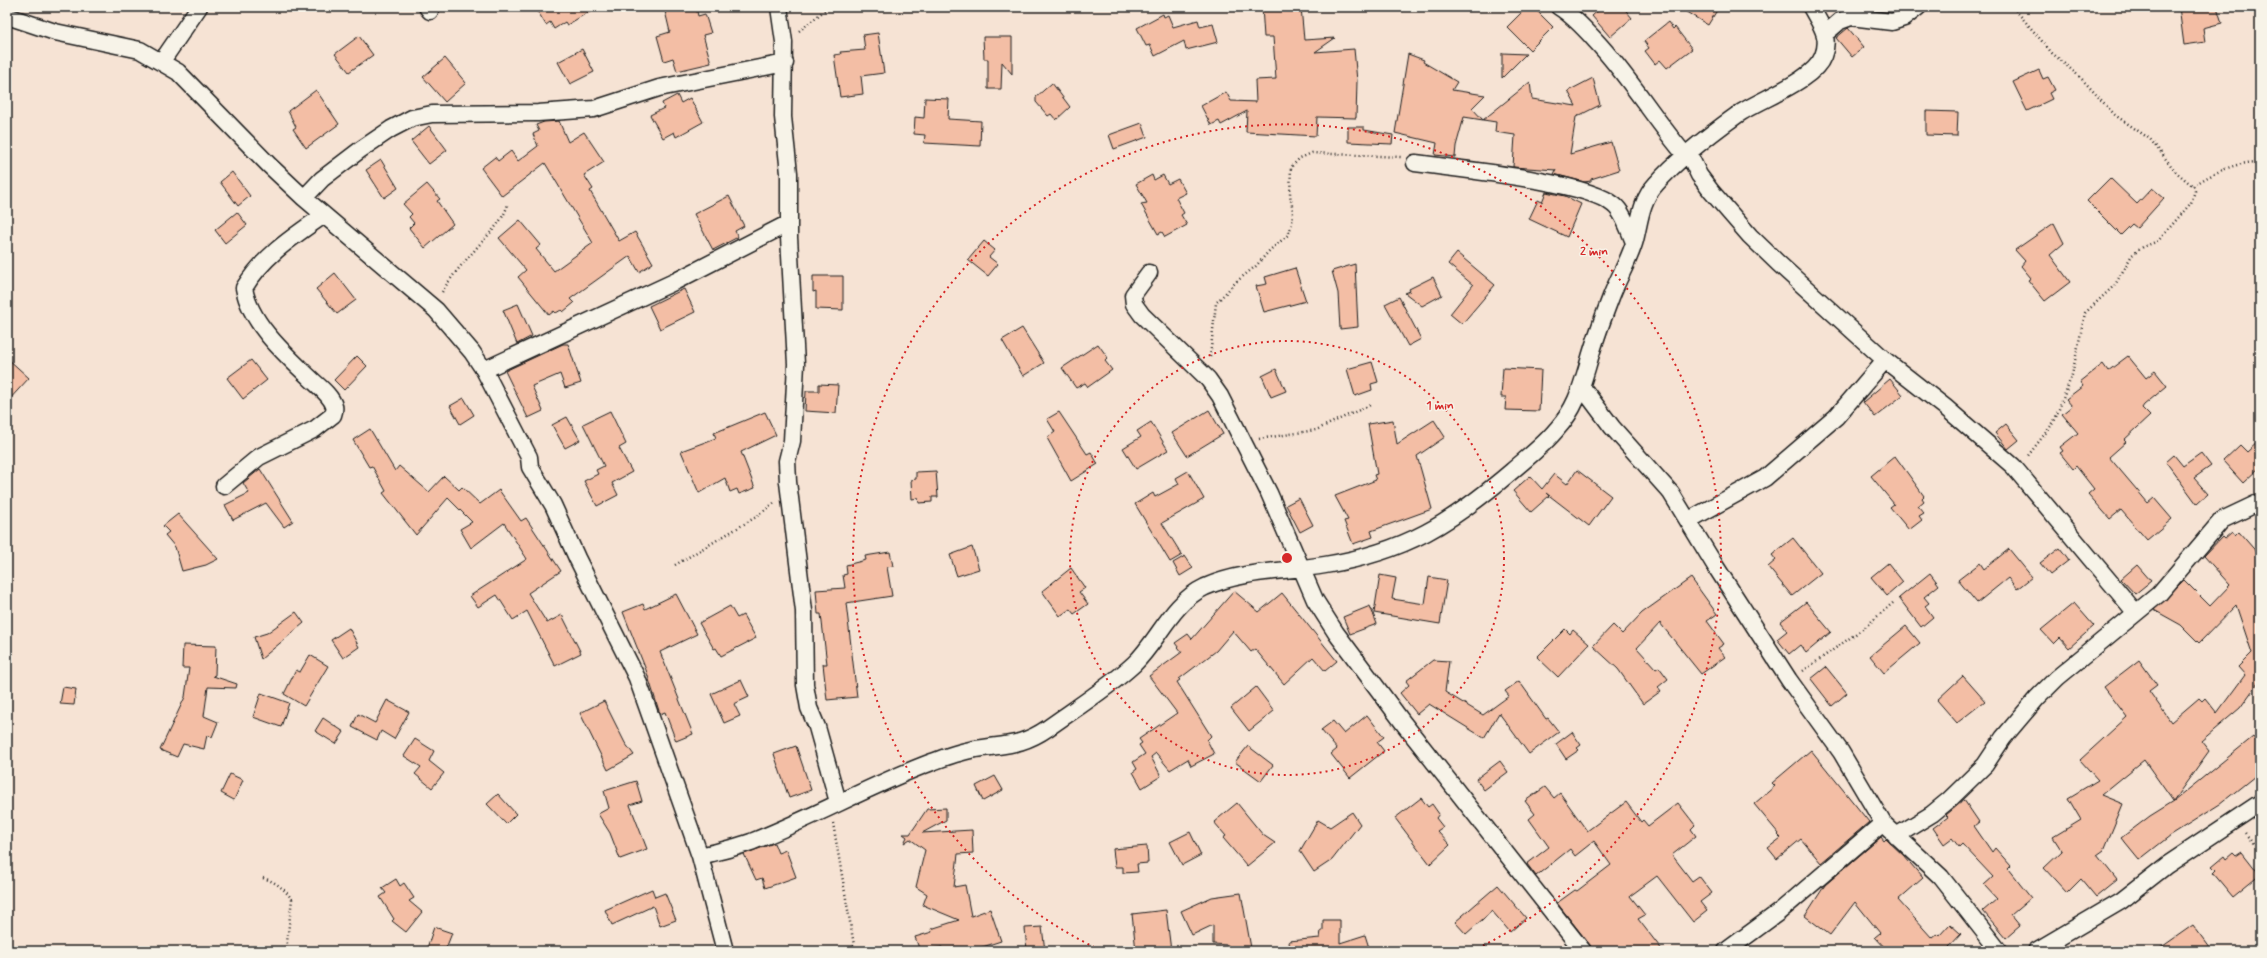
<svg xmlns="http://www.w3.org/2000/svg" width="2267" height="958" font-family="Mynerve,sans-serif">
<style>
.building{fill:#f3bea5;stroke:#1c1c1c}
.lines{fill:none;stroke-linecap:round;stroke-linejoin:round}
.minor-casing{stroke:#1c1c1c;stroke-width:19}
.path{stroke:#1c1c1c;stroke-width:2.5;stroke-dasharray:1 3;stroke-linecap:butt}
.minor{stroke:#f7f3e8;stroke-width:16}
.ring{fill:none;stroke:#d62828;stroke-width:2;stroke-dasharray:2 4}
.centre{fill:#d62828;stroke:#f7f3e8;stroke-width:2}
.ring-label{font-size:12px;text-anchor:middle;font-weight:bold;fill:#d62828;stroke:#f7f3e8;stroke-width:3;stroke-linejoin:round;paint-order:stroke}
</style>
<rect width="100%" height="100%" fill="#f6e3d4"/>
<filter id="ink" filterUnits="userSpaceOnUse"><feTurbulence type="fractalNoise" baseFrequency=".025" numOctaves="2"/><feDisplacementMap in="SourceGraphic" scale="8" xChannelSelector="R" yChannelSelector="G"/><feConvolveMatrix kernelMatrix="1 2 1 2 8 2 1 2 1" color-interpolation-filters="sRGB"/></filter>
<g filter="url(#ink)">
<path class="building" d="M535,7H597L567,25L565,22L554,29L550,22L546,25Z
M681,7H696L698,16L705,14L711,33L703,35L711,63L677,71L673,58L664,61L657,36L670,32L665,11Z
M1262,7H1301L1304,40L1335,38L1315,52L1354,49L1357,81L1356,118L1317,117L1316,136L1246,132L1247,111L1221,125L1219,121L1211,125L1201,106L1226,92L1231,101L1256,102L1255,80L1276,79L1273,37H1264Z
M1527,7H1533L1553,27L1530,50L1507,27Z
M1602,7H1623L1632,18L1610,37L1592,16Z
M1678,7H1719L1708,25Z
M2179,7H2217L2222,23L2203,28L2205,42L2184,45Z
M1163,14L1164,17L1168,15L1173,27L1198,20L1200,27L1213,24L1218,42L1186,50L1184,41L1155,56L1150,45L1146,46L1137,28Z
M1668,22L1673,29L1675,27L1692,49L1667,68L1660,60L1655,64L1645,51L1649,48L1644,41Z
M1848,28L1864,47L1852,57L1836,38Z
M878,33L884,73L861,76L863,94L840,97L834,55L841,54L840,52L865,50L863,35Z
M359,36L373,55L349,72L335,54Z
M983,37H1012V74L1002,62L1001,89H988V59H984Z
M582,49L594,72L570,84L558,62Z
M1502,53L1526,54L1502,78Z
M1408,54L1424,60L1423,62L1457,82L1452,90L1485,95L1472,108L1483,120L1530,82L1532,99L1576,106L1568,91L1593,78L1600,105L1576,117L1570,154L1611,142L1619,170L1591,179V181L1584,182L1554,174L1556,170L1513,167L1515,135L1495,132L1496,122L1464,117L1456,146L1455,157L1435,155L1437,143L1395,133Z
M445,58L466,83L445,102L423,77Z
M2039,70L2043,79L2048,77L2055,90L2049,93L2052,99L2027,111L2013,82Z
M1052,83L1070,107L1056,120L1051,114L1048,116L1036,102V97Z
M316,90L339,124L306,148L293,129L296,127L288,111Z
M677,95L681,103L690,98L703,122L676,137L674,132L663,138L650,115L664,108L662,103Z
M925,98L949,99L948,119L981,121L980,146L924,143L925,135L914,134L915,117L924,118Z
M1926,111L1958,112L1957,136L1926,135Z
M559,121L568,142L584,132L604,162L584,175L593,189L590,191L619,241L635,232L653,263L639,272L630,256L570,299L574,303L563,312L561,310L556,313L554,311L549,315L518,277L526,270L499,238L520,220L541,245L536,249L554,271L593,243L545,163L502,196L481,168L495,157L498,161L511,151L518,161L538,146L533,134L539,131L536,125L544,122Z
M1142,123L1147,137L1114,149L1109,135Z
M429,126L447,150L429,164L411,141Z
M1348,127H1364V130L1393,135L1392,144L1348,142Z
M381,160L398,188L384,198L366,170Z
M232,172L250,196L238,206L220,182Z
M1152,175L1154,180L1163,175L1168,184L1178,179L1186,193L1176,198L1184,213L1181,215L1187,225L1165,237L1162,232L1158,234L1141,204L1147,203L1136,184Z
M2110,178L2137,204L2152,188L2164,198L2137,228L2132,224L2121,235L2087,201Z
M427,184L440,199L437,201L453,224L425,248L409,228L414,223L409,217L412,214L403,204Z
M1546,192L1565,196L1581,204L1567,237L1529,219L1538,200L1542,202Z
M729,196L744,226L735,231L738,237L713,250L694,214Z
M237,212L247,225L225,243L215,230Z
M2054,223L2064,243L2050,255L2070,282L2045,301L2028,280L2031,278L2021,266L2025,261L2015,250Z
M984,241L995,250L989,257L998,264L988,276L968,260Z
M1457,253L1495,285L1462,324L1450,314L1473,285L1448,264Z
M1355,264L1358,327L1340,329L1338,293L1332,271Z
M1295,268L1306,301L1264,312L1256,286L1267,284L1265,277Z
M335,273L356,300L337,314L316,289Z
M813,276H843V310L816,309V291L813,292Z
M1433,277L1442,295L1422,306L1405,293L1410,291L1409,289Z
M684,289L695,312L660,329L649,306Z
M1399,297L1421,339L1408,346L1385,304Z
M518,304L532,336L517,344L503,310Z
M1022,328L1044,363L1023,376L1002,340Z
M563,344H568L581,383L565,388L560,374L532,386L543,411L528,418L505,371Z
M1098,344L1108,358L1105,361L1112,370L1088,387L1085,383L1076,388L1062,368Z
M357,356L367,366L344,390L334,380Z
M2128,356L2146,378L2155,371L2167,386L2144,405L2142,408L2150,416L2124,440L2126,442L2109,457L2148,503L2154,498L2172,519L2147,540L2121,510L2110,519L2088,494L2094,489L2076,466L2073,469L2060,453L2063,451L2060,447L2078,433L2062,414L2072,406L2066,399L2083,386L2080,382L2103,364L2108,371Z
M7,358L29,378L7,402Z
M251,360L267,380L243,399L227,378Z
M1372,362L1378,382L1371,384L1372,390L1355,396L1347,369Z
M1503,368L1541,370L1539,411L1505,410L1506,397H1501Z
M1276,369L1286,391L1271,397L1262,376Z
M1890,379L1903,395L1875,417L1863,402Z
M819,384L838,385L836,413L805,411L806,391H819Z
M464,398L474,415L460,424L450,406Z
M1209,410L1223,434L1187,456L1172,433Z
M610,411L626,444L619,448L632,472L612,483L618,495L597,506L584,481L598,474L596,470L604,466L583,424Z
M765,412L776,435L741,452L755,488L739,494L737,489L730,492L725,478L699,493L681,451L716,438L714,433Z
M1059,412L1087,454L1091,452L1098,464L1071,481L1047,438L1055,432L1047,419Z
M567,417L580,440L565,448L552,425Z
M1393,420L1397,444L1434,420L1445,437L1417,456L1432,509L1371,531L1373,537L1353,544L1344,521L1348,520L1335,496L1376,480L1374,475L1377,474L1368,424Z
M1151,422L1168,450L1136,469L1123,448L1141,437L1137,431Z
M2006,424L2019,440L2008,449L1995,433Z
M370,429L395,471L399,466L429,492L444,476L459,490L462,487L480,504L499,490L521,521L526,518L561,571L528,593L547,623L562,615L581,653L555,666L527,611L513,620L497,595L478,607L470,596L527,559L504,523L471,548L460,529L472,522L448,498L416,535L383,493L386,491L372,466L369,467L353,440Z
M2260,440V467L2243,483L2223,461L2240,445L2247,452Z
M2201,453L2211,466L2194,478L2208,494L2197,504L2166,462L2174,455L2183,466Z
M1895,456L1924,496L1922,498L1924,501L1918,506L1924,513L1919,516L1922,520L1909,530L1890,507L1894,504L1871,476Z
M260,469L293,521L284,527L266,503L233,520L225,505L249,493L243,483Z
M1577,470L1611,496L1589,526L1546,493L1549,496L1531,512L1513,491L1530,476L1542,489L1554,474L1567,484Z
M936,471L938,497H932V502L919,503L918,498L912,499L911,480L916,479V472Z
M1188,471L1204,499L1162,523L1182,555L1170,562L1135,504L1153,493L1155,497L1179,484L1176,478Z
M1299,498L1313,525L1300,532L1286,505Z
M178,514L218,559L206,565L182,571L175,547L165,535L169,532L163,526Z
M2232,532L2235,536L2239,532L2260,556V680L2240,708L2201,741L2209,751L2173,801L2144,760L2101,795L2123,804L2104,850L2097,855L2117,880L2096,897L2081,879L2067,893L2044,868L2062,851L2053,837L2081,820L2068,798L2098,780L2080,760L2127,717L2104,687L2139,660L2157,685L2149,691L2171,722L2199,698L2202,701L2205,698L2217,713L2245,675L2238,667L2252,653L2236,605L2199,643L2181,625L2154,610L2184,580L2210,606L2230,585L2204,556L2222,537L2224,539Z
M1793,538L1821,573L1792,596L1768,567L1776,560L1772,555Z
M972,547L979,569L957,576L950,555Z
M2060,548L2069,560L2050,575L2040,563Z
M2009,549L2032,577L2017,589L2008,578L1977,603L1958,580L1980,563L1984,569Z
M890,552L893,566L887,567L892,596L846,603L857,697L827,700L823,664H827L821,614H818L816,590L845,588L843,575L847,574L846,565L866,560L865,556Z
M1185,556L1193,568L1180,576L1173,563Z
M1888,563L1903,582L1887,596L1871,577Z
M2137,565L2151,581L2135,594L2121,579Z
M1071,568L1085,588L1079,592L1088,604L1074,614L1070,609L1060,616L1042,591Z
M1930,573L1939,585L1924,597L1929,603L1925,606L1933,617L1921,627L1899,598Z
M1380,575L1396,578L1392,599L1425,604L1429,577L1447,580L1440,624L1374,613Z
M1691,578L1717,614L1707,621L1724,644L1718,648L1725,657L1701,674L1660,623L1637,648L1656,669L1659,667L1668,679L1658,687L1661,691L1643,704L1618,669L1593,646L1613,625L1622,634L1642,613Z
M1234,591L1259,612L1282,593L1337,661L1325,671L1313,657L1284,684L1255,649L1251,652L1233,631L1216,651L1179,679L1180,680L1177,682L1211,736L1207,740L1214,754L1191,766L1188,759L1170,770L1156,753L1151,757L1161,776L1142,788L1133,772L1137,769L1133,762L1145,754L1139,745L1142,743L1139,739L1177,713L1149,676L1182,652L1175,643L1188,634L1192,639Z
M676,594L697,634L660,652L693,734L676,741L665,712L660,714L646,670L623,612L643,604L645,609Z
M1806,602L1831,632L1806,653L1800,645L1789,654L1777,639L1787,631L1780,622Z
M2074,603L2094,626L2069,648L2060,638L2054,644L2041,630Z
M730,606L737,618L743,615L756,638L721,656L716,648L714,649L699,623Z
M1370,606L1377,624L1350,634L1343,617Z
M296,612L304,623L261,659L254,637L267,633Z
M1906,626L1920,643L1884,673L1870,656Z
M349,628L359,647L343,658L331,640Z
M1565,629L1570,634L1573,630L1589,644L1558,677L1537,657Z
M183,645L216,646L215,675L213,676L237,684L236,688L208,687L204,716L218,722L212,737L207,735L204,749L183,744L177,757L160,750L185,697L189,668H182Z
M310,655L328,666L304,706L284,694L296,670L300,672Z
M1433,660L1449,661L1445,692L1483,715L1509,696L1505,691L1519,681L1546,719L1548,718L1559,732L1529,754L1499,713L1484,738L1429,704L1417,714L1400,693L1409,685L1406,681Z
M1826,667L1847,693L1832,706L1811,679Z
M1963,676L1985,701L1957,723L1937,700Z
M741,680L749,697L734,704L740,716L724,723L711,694Z
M63,687L76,689L74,705L60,704Z
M1256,687L1274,711L1249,731L1231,708Z
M261,693L289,703L281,727L253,717Z
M387,700L409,712L394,739L381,731L377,740L352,727L358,714L375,723Z
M604,701L625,743L634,755L608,770L580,713Z
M1367,715L1384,737L1377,742L1384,751L1350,778L1331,754L1337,749L1321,730L1333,721L1344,734Z
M323,718L344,732L336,744L315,731Z
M1572,732L1581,745L1577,748L1579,750L1566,759L1556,744Z
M2253,737L2260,746V772L2220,804L2171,835L2139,860L2121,838L2150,816L2174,801Z
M415,739L434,751L429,761L444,773L432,788L415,774L421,767L404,756Z
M796,746L811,790L789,798L774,754Z
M1248,746L1273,765L1261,781L1235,762Z
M1811,750L1869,822L1821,863L1801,839L1777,859L1768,848L1781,838L1778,835L1779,834L1754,804L1775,786L1772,783Z
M1500,761L1508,772L1484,790L1476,779Z
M230,774L243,780L234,800L221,793Z
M995,776L1003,790L983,801L976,786Z
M636,781L642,801L630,805L647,849L620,859L610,833L598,814L609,808L604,791Z
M1545,787L1554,798L1560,793L1587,831L1626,802L1641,822L1643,820L1648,826L1678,803L1695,825L1691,829L1696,836L1672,855L1692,881L1699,876L1712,893L1700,902L1707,911L1693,922L1657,876L1630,896L1645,915L1638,919L1663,951H1592L1590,945L1557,903L1575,890L1577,891L1611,865L1594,841L1575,856L1570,849L1536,876L1527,864L1549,847L1529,819L1535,814L1525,801Z
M498,794L516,814L506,824L487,804Z
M1421,798L1428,807L1432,804L1439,814L1436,818L1443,827L1437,831L1450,845L1430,864L1395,818Z
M1964,800L1979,822L1974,826L1992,852L1995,848L2011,866L2008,869L2031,898L2011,915L2020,926L2006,938L1983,911L1997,899L1984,885L1993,877L1962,844L1959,847L1952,838L1944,844L1933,828L1948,817L1946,815Z
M1237,803L1263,835L1275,843L1247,866L1223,838L1226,836L1214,822Z
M946,808V820L922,833L972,830L973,853L958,854L954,887L965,885L971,916L990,909L1001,941L970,951H943L942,947L920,951L915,937L932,932L931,929L959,920L923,905L927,894L916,887L925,850L910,839L904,843L907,837L903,834H910L927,809Z
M1352,812L1360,824L1332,860L1314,872L1300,851L1318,820L1330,827Z
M1190,832L1201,855L1182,865L1170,842Z
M1881,837L1884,841L1886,839L1904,856L1923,878L1898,900L1932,938L1937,934L1939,936L1950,924L1961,934L1949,947L1952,951H1888L1875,937L1880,933L1855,902L1830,935L1805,916L1825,885Z
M774,843L778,853L786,850L796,877L765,888L762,878L756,880L744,854Z
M1147,846L1148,863L1137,864L1138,872L1123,873V867H1115L1113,849Z
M2242,852L2260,875L2233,897L2213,873L2216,870L2212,866L2224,856L2226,859L2233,853L2236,856Z
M396,879L400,886L404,883L414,898L409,901L422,912L406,932L392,921L394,919L380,897L386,893L382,888Z
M1498,885L1526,918L1510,932L1492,911L1466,934L1455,922Z
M652,889L655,897L665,893L676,920L660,926L653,906L612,925L605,910Z
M1241,893L1251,948L1229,951L1228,945L1213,944V925L1192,935L1181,911L1212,897Z
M1166,910L1171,951H1136L1132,914Z
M1323,920H1340V943L1365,935L1370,951H1290L1289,941L1320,938L1321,931H1323Z
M2193,925L2212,951H2156Z
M434,927L452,933L445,951H426Z
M1042,927L1045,951H1027L1025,928Z"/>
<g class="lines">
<defs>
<path id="minor" d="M427,7L430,11
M779,7L784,42L783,117L789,173V237L796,364L792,441L787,461L788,482L804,611L805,685L809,708L817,727L838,802
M1559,7C1572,15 1585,29 1595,40C1629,76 1654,119 1686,156
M7,16L55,32L140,50L178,72L269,165L304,198L436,310L472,352L484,370L529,457L530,467L553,505L577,558L637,678L700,856L725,951
M1826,33L1840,21L1851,17L1892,22L1904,18L1918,7
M162,61L199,7
M1689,154L1699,175L1711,191L1750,236L1778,263L1885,360L1945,407L2013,466L2136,613
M1415,163C1457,169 1586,181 1614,205C1624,213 1629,231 1634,242
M304,198L322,179L360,150L391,129L412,118L432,114L538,113L594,109L659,88L785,63
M1149,273L1133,295L1134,304L1142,315L1208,379L1220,396L1269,493L1315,600L1336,633L1404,724L1583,951
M484,370L676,281L789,223
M1582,387L1612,427L1671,493L1716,567L1789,680L1841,752L1883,823L1941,877L1999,951
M224,486L259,457L315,429L333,415C334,412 335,408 334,406C331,395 317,385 310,378C285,354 250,323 244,288C264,255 294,236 324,215
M1689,520L1765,478L1836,417L1885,360
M1896,836L1932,814L1949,800L1985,765L2003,738L2037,698L2057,678L2159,594L2222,520L2260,502
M700,856C717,852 734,848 751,842C813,818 870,785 932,762C946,757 961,751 976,749C1006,744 1022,746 1048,728C1076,708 1108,688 1134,664C1159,640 1171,603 1205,587C1244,570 1284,572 1325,565C1406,552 1451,523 1512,471C1528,457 1544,445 1557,429C1576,408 1581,388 1589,361C1595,339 1603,318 1611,297C1618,278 1630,259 1635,240C1640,220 1641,200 1656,184C1679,158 1709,135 1737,115C1760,99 1814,81 1823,56C1831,36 1820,24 1811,7
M1726,951L1779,912L1883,823
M2036,951L2121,901L2167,865L2260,803"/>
</defs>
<use href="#minor" class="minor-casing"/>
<path class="path" d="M2013,7L2052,53L2080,77L2115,115L2150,139L2176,172L2193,186L2195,191L2191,203L2158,241L2143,247L2132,255L2115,285L2085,313L2072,375L2054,422L2027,457
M799,31L829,7
M2193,186C2213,173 2235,162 2260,162
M442,292C450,278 463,263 474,251C487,235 502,224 508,204
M1210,357L1216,303L1237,281L1256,266L1270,250L1288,235L1292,224L1293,211L1290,195L1291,167L1300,158L1312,153L1401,157
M1259,439L1316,430L1370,405
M675,565L756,517L774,503
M1803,671L1864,628L1894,602
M833,823L855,951
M2245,833L2260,851
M263,878C276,882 283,888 292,899L286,951"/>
<use href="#minor" class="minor"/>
</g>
</g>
<g class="ring">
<circle cx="1287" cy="558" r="217"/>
<path d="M1100 950A434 434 0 1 1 1474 950"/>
</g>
<circle cx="1287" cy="558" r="6" class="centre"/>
<g class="ring-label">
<text x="1594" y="255">2 min</text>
<text x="1440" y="409">1 min</text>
</g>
<rect width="2267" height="958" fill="none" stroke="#f7f3e8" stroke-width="24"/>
<rect x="12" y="12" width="2243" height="934" fill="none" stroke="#1c1c1c" stroke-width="1.5" filter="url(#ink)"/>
</svg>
